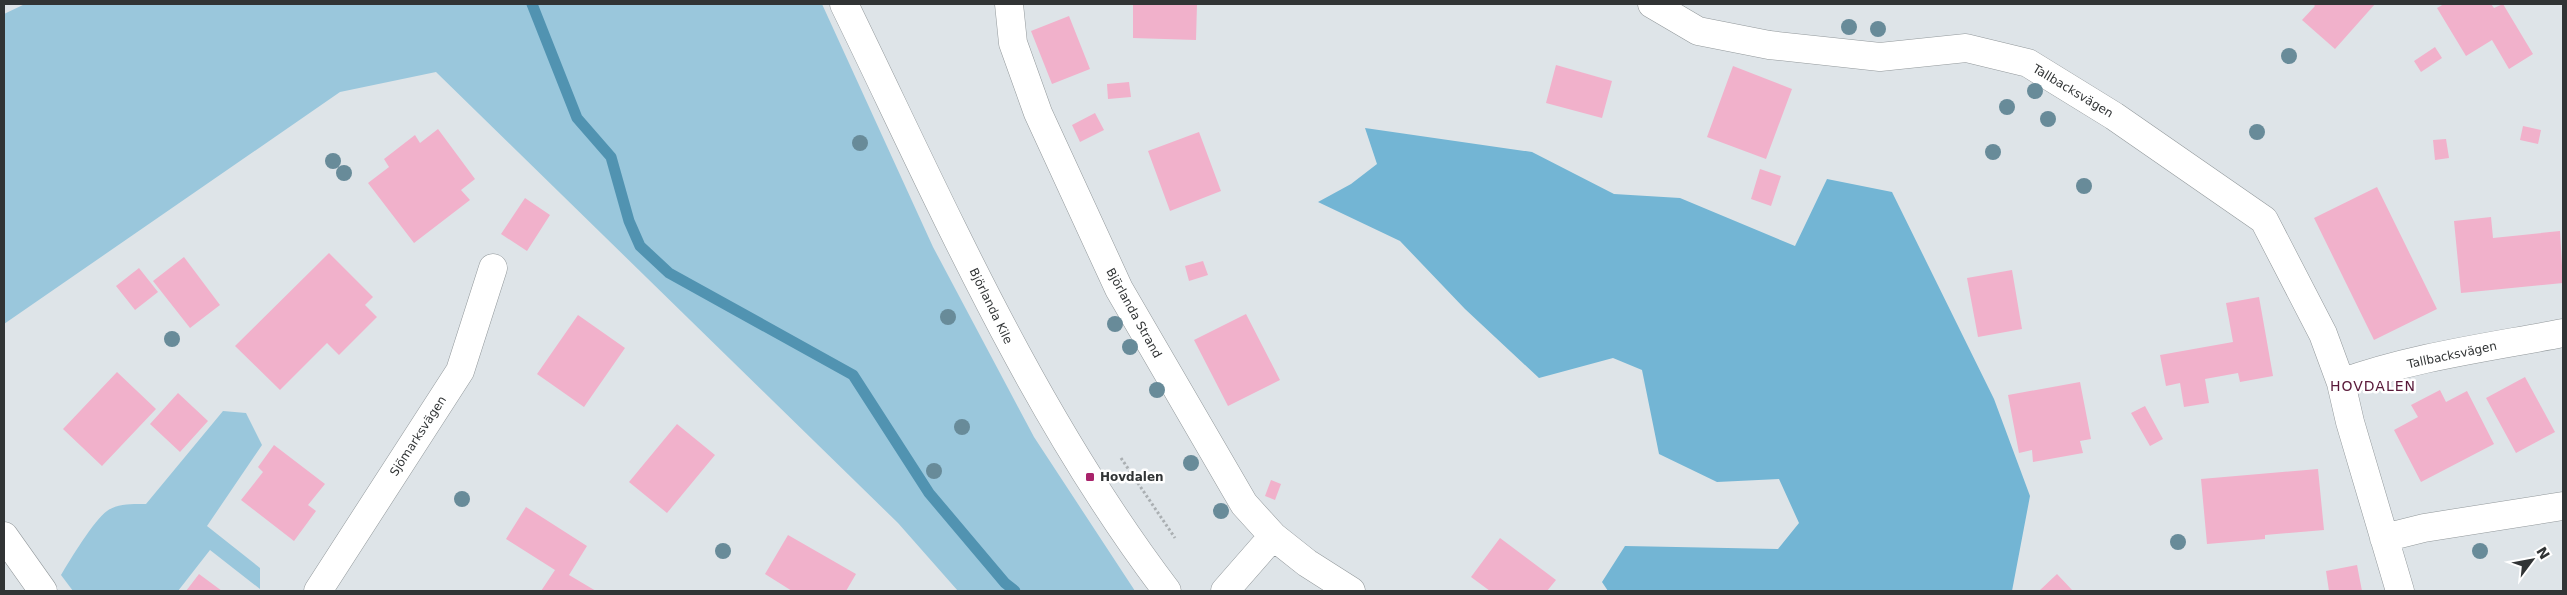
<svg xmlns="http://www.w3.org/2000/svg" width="2567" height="595" font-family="'DejaVu Sans',sans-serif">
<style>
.green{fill:#9ac7dc}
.forest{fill:#73b5d4}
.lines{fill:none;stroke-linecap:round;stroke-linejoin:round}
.stream{stroke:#5193b1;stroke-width:11}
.building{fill:#f1b1cb}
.minor-casing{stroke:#92989b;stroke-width:29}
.path{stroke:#aaafb2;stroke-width:3;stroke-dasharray:2.5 2.5;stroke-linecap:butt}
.minor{stroke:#fff;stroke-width:28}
.tree{fill:#688b99}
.poi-dot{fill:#a9236b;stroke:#fff;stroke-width:2}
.labels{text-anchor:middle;stroke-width:5;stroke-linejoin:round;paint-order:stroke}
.street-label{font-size:12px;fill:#313435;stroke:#fff}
.poi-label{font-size:12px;font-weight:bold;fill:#313435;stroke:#fff;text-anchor:start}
.neighbourhood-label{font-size:14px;letter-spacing:1px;fill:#581838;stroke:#fff}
</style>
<rect width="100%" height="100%" fill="#dee4e8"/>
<path class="green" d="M25,4H822L933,247L1034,437L1135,591H958L898,523L436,72L340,92L4,324V14Z
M223,411L246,413L262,445L207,526L260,568V589L210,550L178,591H73L61,575C70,560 94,520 107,511C118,503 133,504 146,504Z"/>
<path class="forest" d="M1365,128L1532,152L1614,194L1680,198L1795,246L1827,179L1892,192L1994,399L2030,496L2012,591H1608L1602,582L1625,546L1778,549L1799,523L1779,479L1717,482L1659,454L1642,370L1613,358L1539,378L1465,309L1400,241L1318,202L1351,184L1377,164Z"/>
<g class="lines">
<path class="stream" d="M532,4L577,118L611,157L629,221L640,246L669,273L853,375L929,493L1005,583L1015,591"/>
</g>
<path class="building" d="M1133,4H1197L1196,40L1133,38Z
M2313,4H2375L2335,49L2302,20L2315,6Z
M2444,4H2491L2494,8L2503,4L2533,54L2509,69L2492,40L2466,56L2437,8Z
M1069,16L1090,69L1052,84L1031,31Z
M2435,47L2442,58L2421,72L2414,61Z
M1556,65L1612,81L1602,118L1546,103Z
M1733,66L1792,89L1766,159L1707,137Z
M1129,82L1131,97L1108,99L1107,84Z
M1095,113L1104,130L1080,142L1072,125Z
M2523,126L2541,130L2538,144L2520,140Z
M438,129L475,179L461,190L470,200L414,243L368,183L389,167L384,159L415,135L420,143Z
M1199,132L1221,191L1170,211L1148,151Z
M2446,139L2449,158L2435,160L2433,140Z
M1760,169L1781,176L1771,206L1751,199Z
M2377,187L2437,309L2374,340L2314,218Z
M525,198L550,215L527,251L501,234Z
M2491,217L2493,238L2560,231L2563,283L2461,293L2454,221Z
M329,253L373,297L365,305L377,317L339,355L327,343L280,390L235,346Z
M184,257L220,305L190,328L153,281Z
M1203,261L1208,275L1189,281L1185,266Z
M139,268L158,292L135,310L116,286Z
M2012,270L2022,329L1978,337L1967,278Z
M2259,297L2273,376L2240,382L2238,373L2205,379L2209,403L2184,407L2180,383L2166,386L2160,355L2233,342L2226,303Z
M1246,314L1280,380L1228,406L1194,340Z
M578,315L625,348L584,407L537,374Z
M117,372L156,409L102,466L63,429Z
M2525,377L2555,432L2516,453L2486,398Z
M2080,382L2091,439L2080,441L2083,453L2033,462L2032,450L2019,453L2008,395Z
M2440,390L2446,402L2467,391L2494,444L2421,482L2394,430L2418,417L2411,405Z
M178,393L208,421L180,452L150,424Z
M2145,406L2163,439L2150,446L2131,413Z
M677,424L715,455L667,513L629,482Z
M274,445L325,484L308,505L316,511L294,541L241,500L263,472L258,467Z
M2318,469L2324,530L2265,535V539L2207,544L2201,479Z
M1271,480L1281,484L1275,500L1265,496Z
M526,507L587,546L569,575L596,591H541L555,570L506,539Z
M788,535L856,574L846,591H792L765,574Z
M1500,538L1556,580L1547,591H1490L1471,577Z
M2357,565L2362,591H2329L2326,571Z
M199,574L222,591H186Z
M2057,574L2073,591H2039Z"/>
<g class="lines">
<defs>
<path id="minor" d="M844,4C942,205 1031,412 1167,591
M1009,4L1013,43L1038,113L1119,289L1244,504L1273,536L1225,591
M1652,4L1698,31L1769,45L1880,57L1966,48L2028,63L2114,116L2264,220L2323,334L2341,383L2350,422L2400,591
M2341,383C2412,357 2490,347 2563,333
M4,536L43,591
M1273,536L1307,563L1351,591
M2384,538L2424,528L2563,506
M318,591L460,371L493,268"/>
</defs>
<use href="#minor" class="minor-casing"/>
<path class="path" d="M1121,458L1175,538"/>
<use href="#minor" class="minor"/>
</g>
<g class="tree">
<circle cx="1849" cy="27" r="8"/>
<circle cx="1878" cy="29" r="8"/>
<circle cx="2289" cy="56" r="8"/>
<circle cx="2035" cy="91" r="8"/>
<circle cx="2007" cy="107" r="8"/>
<circle cx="2048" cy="119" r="8"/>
<circle cx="2257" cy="132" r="8"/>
<circle cx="860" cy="143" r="8"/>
<circle cx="1993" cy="152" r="8"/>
<circle cx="333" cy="161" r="8"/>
<circle cx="344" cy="173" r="8"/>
<circle cx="2084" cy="186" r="8"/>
<circle cx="948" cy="317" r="8"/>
<circle cx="1115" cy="324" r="8"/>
<circle cx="172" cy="339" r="8"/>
<circle cx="1130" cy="347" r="8"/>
<circle cx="1157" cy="390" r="8"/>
<circle cx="962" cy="427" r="8"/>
<circle cx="1191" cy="463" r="8"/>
<circle cx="934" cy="471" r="8"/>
<circle cx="462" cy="499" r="8"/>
<circle cx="1221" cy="511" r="8"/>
<circle cx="2178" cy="542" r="8"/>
<circle cx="723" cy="551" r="8"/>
<circle cx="2480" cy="551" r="8"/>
</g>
<rect class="poi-dot" x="1085" y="472" width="10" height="10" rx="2.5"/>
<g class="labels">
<g class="street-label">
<text transform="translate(2073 91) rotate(31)" y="4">Tallbacksvägen</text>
<text transform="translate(991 306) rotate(64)" y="4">Björlanda Kile</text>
<text transform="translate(1134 313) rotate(61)" y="4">Björlanda Strand</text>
<text transform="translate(2452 355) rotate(-12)" y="4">Tallbacksvägen</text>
<text transform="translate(418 436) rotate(-57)" y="4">Sjömarksvägen</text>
</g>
<g class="poi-label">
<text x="1100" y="481">Hovdalen</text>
</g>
<g class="neighbourhood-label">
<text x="2373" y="391">HOVDALEN</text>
</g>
</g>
<rect width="2567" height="595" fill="none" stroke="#313435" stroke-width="10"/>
<g transform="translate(2532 560) rotate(58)" stroke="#ffffff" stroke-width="4" paint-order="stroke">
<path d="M0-4L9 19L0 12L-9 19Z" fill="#313435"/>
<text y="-8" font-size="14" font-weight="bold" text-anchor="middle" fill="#313435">N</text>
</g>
</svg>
